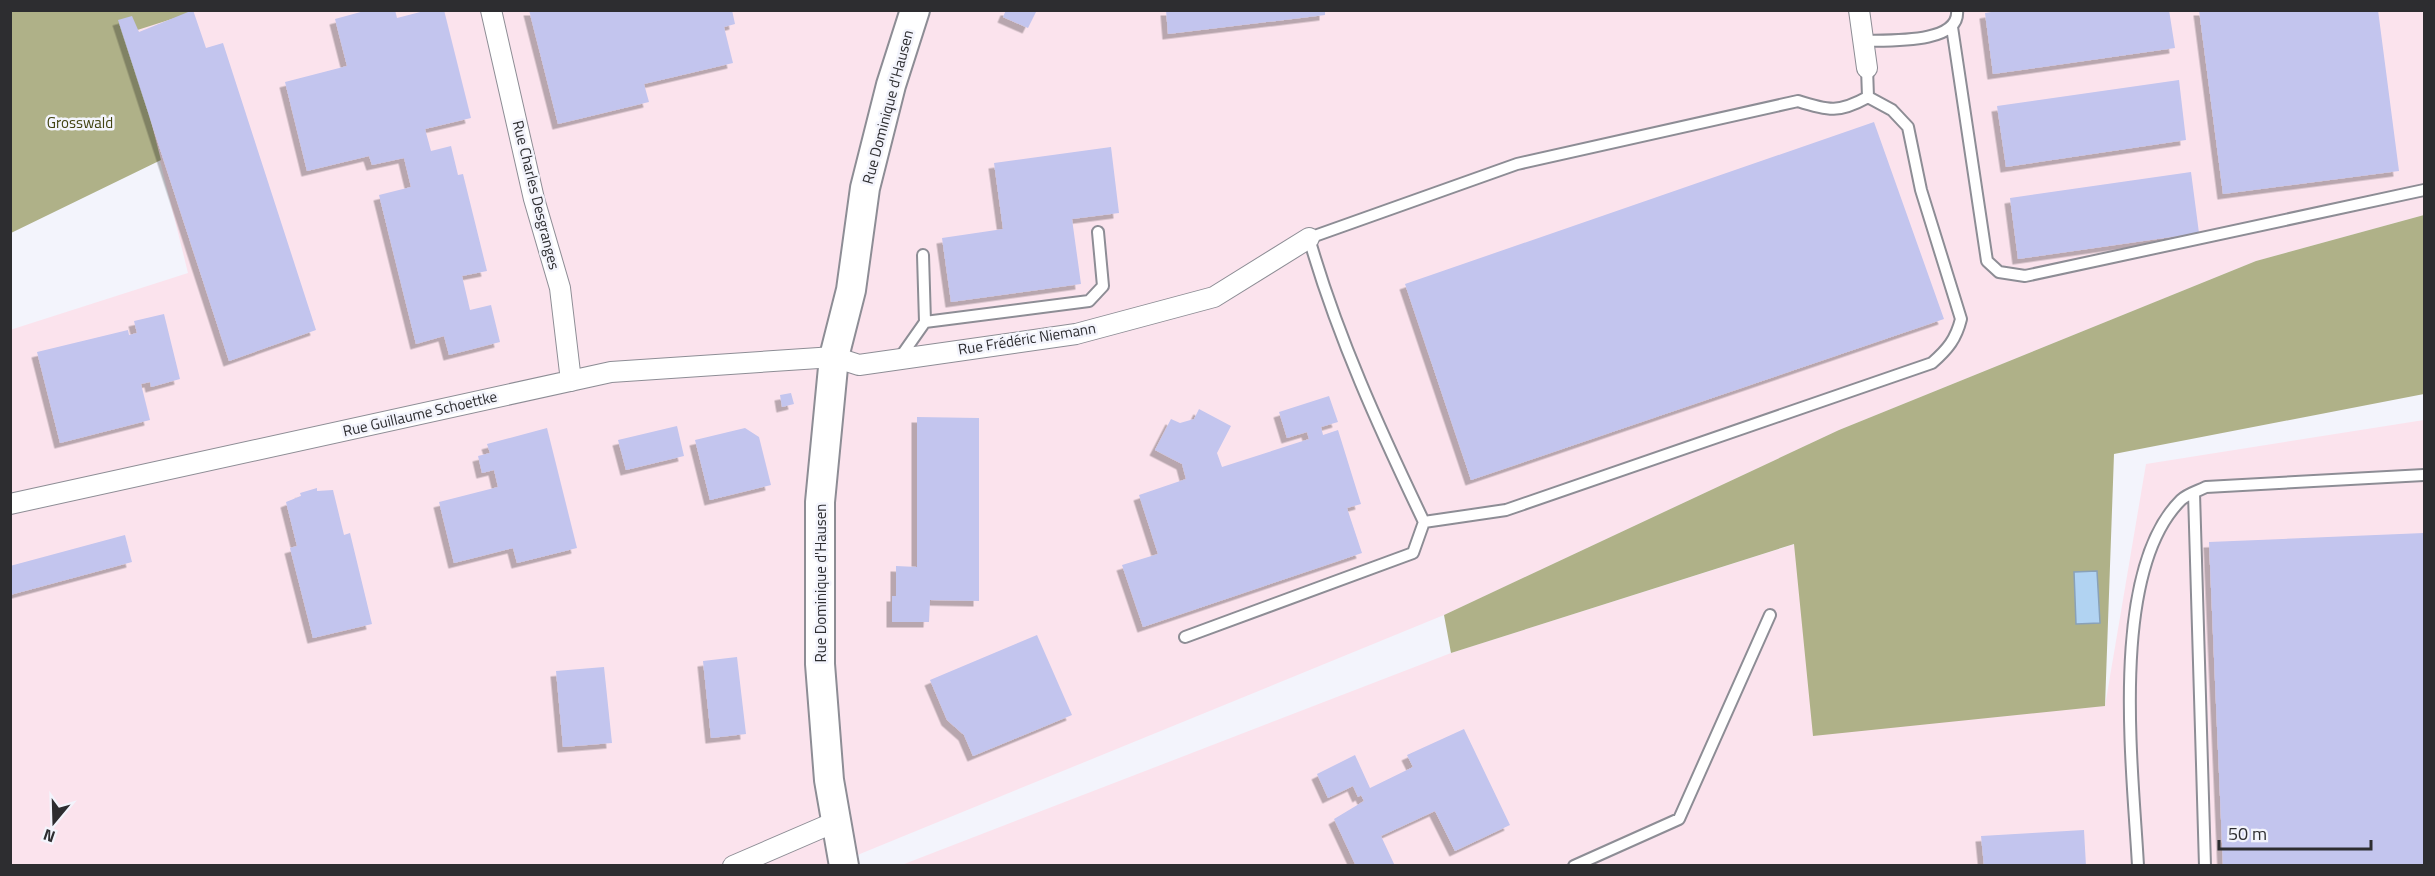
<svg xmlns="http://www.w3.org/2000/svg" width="2435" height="876" font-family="'Titillium Web',sans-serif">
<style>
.industrial{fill:#fbe3ed}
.forest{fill:#afb188}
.water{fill:#b1d3f2;stroke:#89a1b8;stroke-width:1.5}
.building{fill:#c3c5ee;filter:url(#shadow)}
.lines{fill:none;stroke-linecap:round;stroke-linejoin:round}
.lane-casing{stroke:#8d8d95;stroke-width:14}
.street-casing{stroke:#8d8d95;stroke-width:22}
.secondary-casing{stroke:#8d8d95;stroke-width:32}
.lane{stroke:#fff;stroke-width:10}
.street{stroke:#fff;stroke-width:20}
.secondary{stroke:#fff;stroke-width:28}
.labels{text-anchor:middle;stroke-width:5;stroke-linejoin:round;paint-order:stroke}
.street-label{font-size:15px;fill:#2d2d30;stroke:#f3f4fc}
.park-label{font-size:15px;fill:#414311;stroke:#f3f4fc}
</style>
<defs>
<filter id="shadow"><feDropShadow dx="-5.5" dy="5.5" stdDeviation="0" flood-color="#0004"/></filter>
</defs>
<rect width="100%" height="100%" fill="#f3f4fc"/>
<path class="industrial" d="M197,11H2424V215L2256,261L1839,430L1444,615L833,865H11L10,330L188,273L128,32Z
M2424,420V865L899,866L1451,653L1795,544L2105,706L2146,464Z"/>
<path class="forest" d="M10,11H197L128,33L161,160L11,233Z
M2424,215V394L2114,454L2105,706L1813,736L1794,544L1451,653L1444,615L1839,430L2256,261Z"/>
<path class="water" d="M2097,571L2100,623L2076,624L2074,572Z"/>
<path class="building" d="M193,10L206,48L223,43L316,330L229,361L118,20L132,16L139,32Z
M368,10H395L397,18L428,10H444L471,118L425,129L431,151L451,146L458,175L463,174L487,271L462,276L470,310L491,305L500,342L449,355L444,336L416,344L379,195L411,187L404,158L372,165L369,156L307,171L285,82L347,66L335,19Z
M529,10H732L735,24L724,27L733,63L644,84L649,102L558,124Z
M1006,10H1037L1028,28L1003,17Z
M1166,10H1325V15L1168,34Z
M2004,10H2169L2175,48L1993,74L1985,13Z
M2199,10H2378L2399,171L2223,194Z
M2179,80L2186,140L2006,167L1997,106Z
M1874,122L1944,319L1471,480L1405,284Z
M1111,147L1119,213L1072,219L1081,284L951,302L942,238L1003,229L994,163Z
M2191,172L2199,233L2018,259L2010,198Z
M164,314L180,379L151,387L150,382L141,384L150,420L60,443L37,352L128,330L129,335L137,333L134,321Z
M791,393L794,404L782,407L780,395Z
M1329,396L1338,422L1321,427L1323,435L1338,430L1361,504L1347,508L1362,553L1143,627L1122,565L1158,554L1139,495L1186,479L1182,464L1155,450L1171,419L1180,423L1194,419L1199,409L1231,426L1217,453L1222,467L1309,439L1307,432L1287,438L1279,412Z
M917,417L979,418V601L930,600L929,622H892V596H896V566L917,567Z
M677,426L684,456L626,470L618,440Z
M547,428L577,548L517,563L513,548L454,563L439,502L498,487L494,470L482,473L478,456L490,453L487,444Z
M745,428L759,437L771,485L710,500L695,440Z
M317,488V491L333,490L344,535L350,533L372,624L313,638L290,548L297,546L286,502L301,496L300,493Z
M2424,533V866H2223L2209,542Z
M125,535L132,562L10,595V566Z
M1037,635L1072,715L973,756L964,735L947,720L930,680Z
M737,657L746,734L711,738L703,661Z
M604,667L612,743L563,747L556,671Z
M1464,729L1510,825L1455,851L1435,811L1381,836L1395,866H1356L1334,819L1364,801L1361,795L1358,797L1353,786L1328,798L1317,774L1355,755L1370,788L1413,767L1407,755Z
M2084,830L2086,866H1984L1981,836Z"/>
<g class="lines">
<defs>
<path id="lane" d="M1952,27L1987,261L1999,272L2025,276L2424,190
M1863,41C1885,40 1961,45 1957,10
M923,255L925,322
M899,359L925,322L1089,301L1103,286L1098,232
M2194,493L2205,866
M1424,522L1506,510L1932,363C1948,349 1956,339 1961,319L1921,190L1908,127L1892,110L1868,97
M1185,637L1413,553L1424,522C1380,430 1337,336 1309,238L1517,164L1798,101C1829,111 1839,113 1868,97L1867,68
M1574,866L1679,819L1770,615
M2138,866C2133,770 2108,572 2181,500C2187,494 2198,491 2206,487L2424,475"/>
<path id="street" d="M491,10L534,199L560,288L571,381
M1859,10L1867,68
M10,504L611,372L834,357L859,365L1076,334L1214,297L1309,238
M733,866L835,822"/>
<path id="secondary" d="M844,866L829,780L820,664V502L834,357L851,290L865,188L891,85L915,10"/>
</defs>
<use href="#lane" class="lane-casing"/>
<use href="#street" class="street-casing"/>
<use href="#secondary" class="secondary-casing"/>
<use href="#lane" class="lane"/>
<use href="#street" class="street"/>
<use href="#secondary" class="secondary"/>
</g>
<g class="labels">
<g class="street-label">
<text transform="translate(888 107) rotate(-75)" y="5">Rue Dominique d'Hausen</text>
<text transform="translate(536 195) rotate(76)" y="5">Rue Charles Desgranges</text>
<text transform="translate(1027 339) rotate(-9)" y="5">Rue Frédéric Niemann</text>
<text transform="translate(420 414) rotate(-13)" y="5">Rue Guillaume Schoettke</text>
<text transform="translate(821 583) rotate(-90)" y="5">Rue Dominique d'Hausen</text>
</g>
<g class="park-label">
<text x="80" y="128">Grosswald</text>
</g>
</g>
<rect width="2435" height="876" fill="none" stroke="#2d2d30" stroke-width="24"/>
<g transform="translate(54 822) rotate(199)" stroke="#f3f4fc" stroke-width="4.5" paint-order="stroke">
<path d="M0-4.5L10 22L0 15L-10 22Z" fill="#2d2d30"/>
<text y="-9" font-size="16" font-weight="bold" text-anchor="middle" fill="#2d2d30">N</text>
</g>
<path d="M2219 840v9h152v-9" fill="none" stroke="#2d2d30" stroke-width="3"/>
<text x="2228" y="840" font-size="18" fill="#2d2d30" stroke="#f3f4fc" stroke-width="4.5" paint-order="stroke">50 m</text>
</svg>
